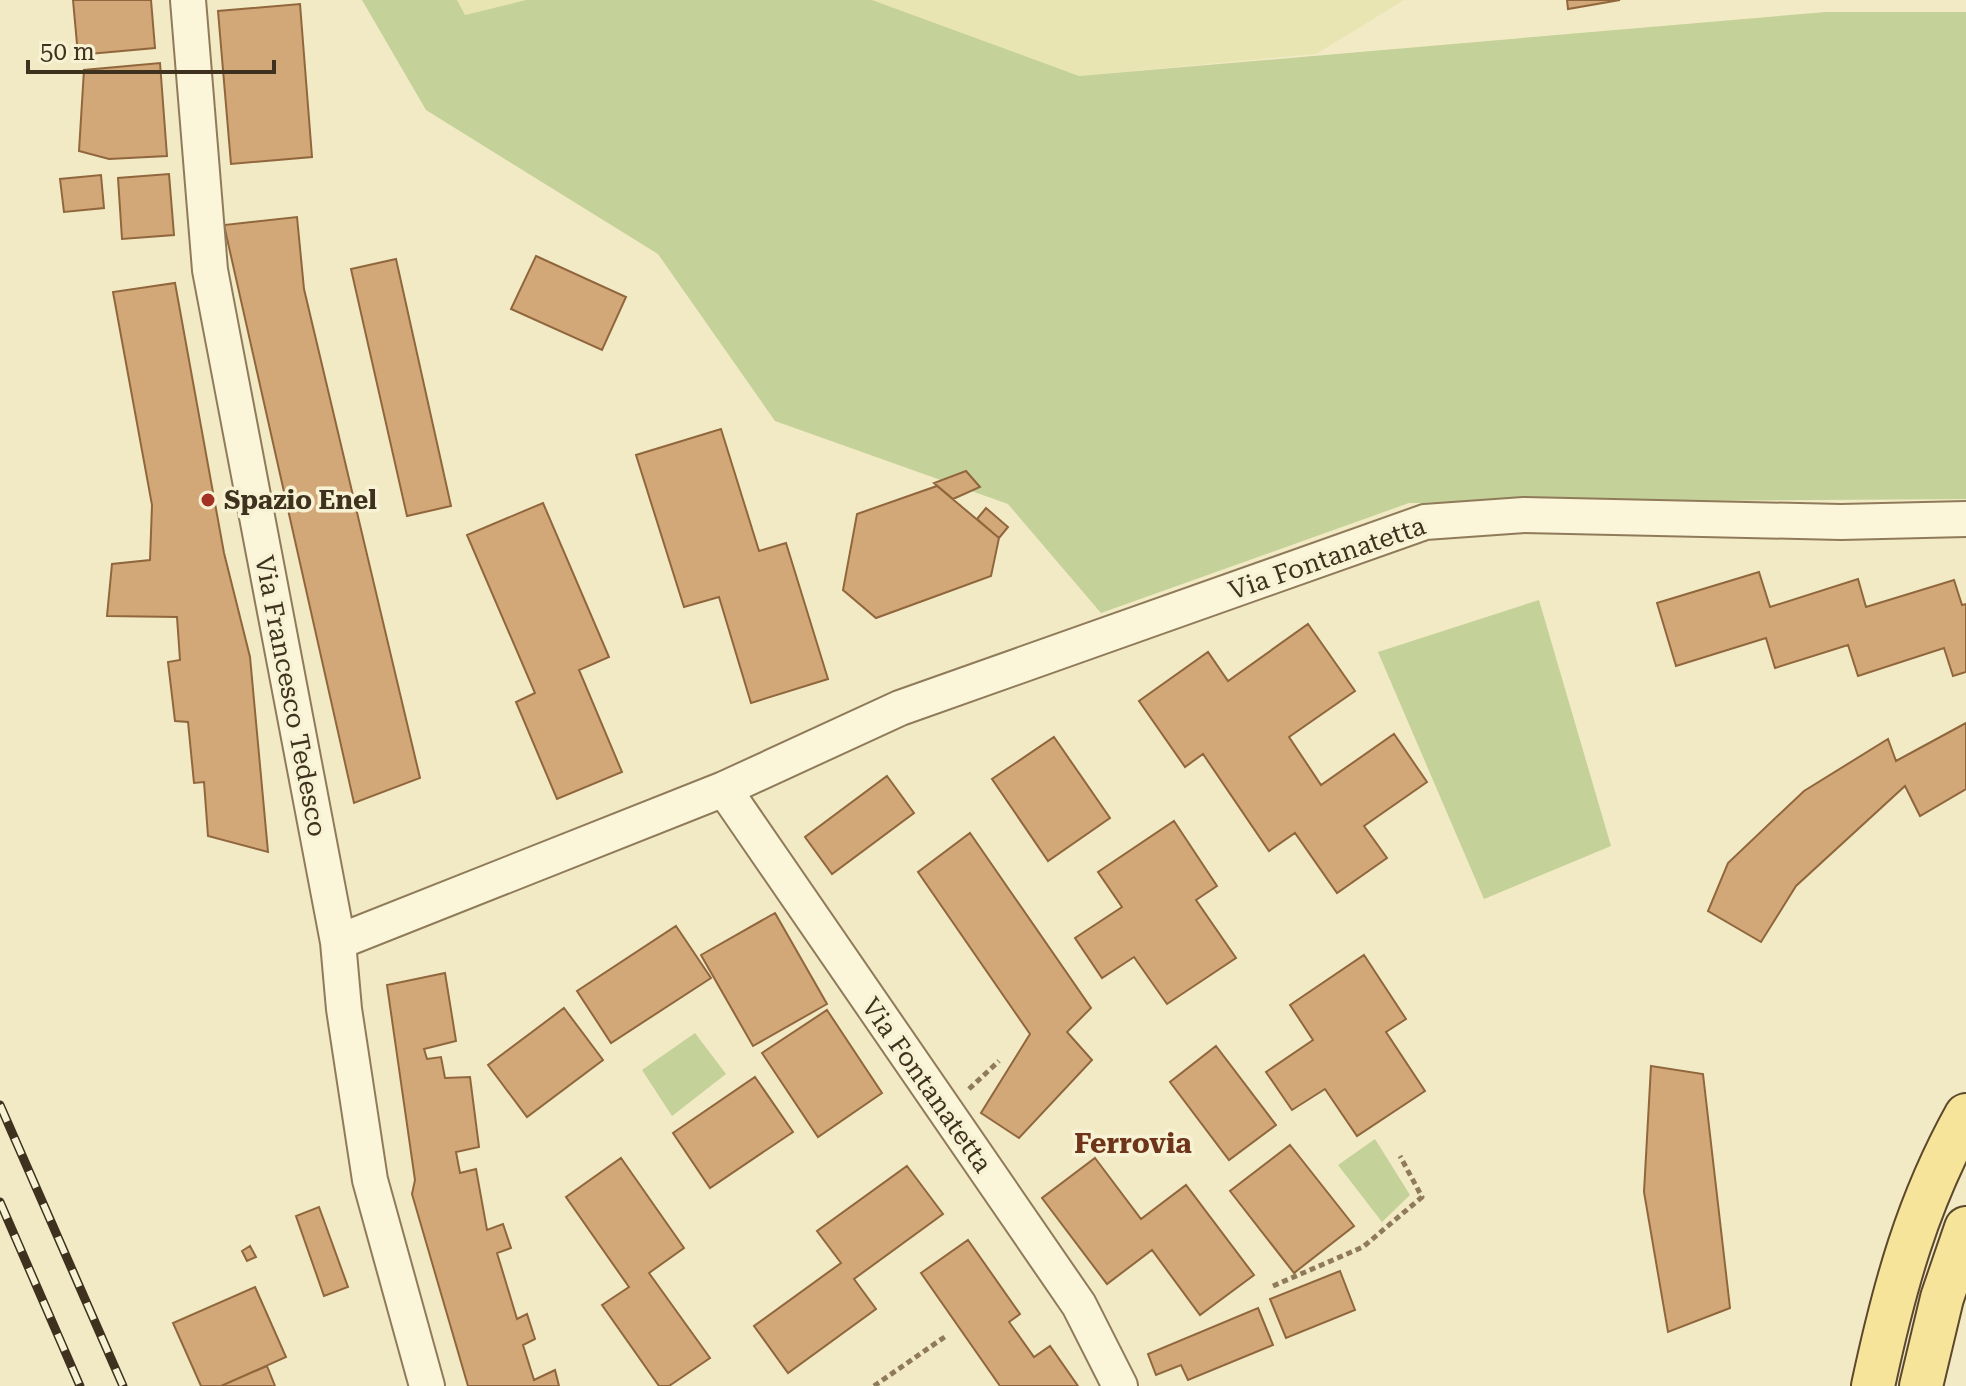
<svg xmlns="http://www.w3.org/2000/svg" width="1966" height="1386" font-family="'Roboto Serif',serif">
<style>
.farmland{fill:#e8e5b2}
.green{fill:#c4d198}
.building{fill:#d3a878;stroke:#90673d;stroke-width:2}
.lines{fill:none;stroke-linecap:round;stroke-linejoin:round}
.minor-casing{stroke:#8f7b59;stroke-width:38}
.major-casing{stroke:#5c482d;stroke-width:46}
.path{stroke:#8f7b59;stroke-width:5;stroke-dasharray:6 4;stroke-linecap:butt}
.minor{stroke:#fbf5d9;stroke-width:34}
.major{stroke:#f7e49b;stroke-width:42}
.rail-casing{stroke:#3e311e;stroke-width:9}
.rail{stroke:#f8f2d5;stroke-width:6;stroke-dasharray:18;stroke-linecap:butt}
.poi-dot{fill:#a33124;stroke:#f8f2d5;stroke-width:3}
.labels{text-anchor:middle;stroke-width:7;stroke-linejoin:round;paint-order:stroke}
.poi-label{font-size:26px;font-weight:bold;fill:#3e311e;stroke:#f8f2d5;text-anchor:start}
.street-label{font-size:26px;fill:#3e311e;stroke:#f8f2d5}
.neighbourhood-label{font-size:28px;font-weight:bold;fill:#6e351a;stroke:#f8f2d5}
</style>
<rect width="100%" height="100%" fill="#f2e9c5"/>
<path class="farmland" d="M457,0H526L465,15Z
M872,0H1404L1316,54L1079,76Z"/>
<path class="green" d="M362,0H457L465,15L526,0H872L1079,76L1826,12H1966V499L1409,503L1101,613L1008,504L775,421L658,254L426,110Z
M1539,600L1611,846L1484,899L1378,652Z
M695,1033L726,1074L672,1116L642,1070Z
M1375,1139L1410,1195L1382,1222L1338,1165Z"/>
<path class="building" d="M73,0H151L155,48L78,55Z
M1567,0H1620L1568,9Z
M300,4L312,157L231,164L218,11Z
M160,63L167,156L109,159L79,151L84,70Z
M169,174L174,235L122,239L118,178Z
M101,175L104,208L64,212L60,179Z
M297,217L304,289L420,778L354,803L224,225Z
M536,256L626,297L602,350L511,309Z
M396,259L451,506L407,516L351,269Z
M175,283L224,553L250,657L268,852L208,836L204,782L194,783L188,722L175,721L168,662L180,660L177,617L107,616L112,564L150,560L152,505L113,292Z
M721,429L759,551L786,543L828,679L751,703L719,597L684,607L636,455Z
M966,471L980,487L953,499L934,483Z
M937,486L999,538L991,576L876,618L843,590L857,514Z
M543,503L609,657L579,670L622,772L557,799L516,702L535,693L467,535Z
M986,508L1008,527L999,538L977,519Z
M1759,572L1770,607L1858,579L1866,607L1954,580L1962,605L1966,604V672L1953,676L1944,648L1858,676L1848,645L1775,668L1766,638L1676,666L1657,603Z
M1308,624L1355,691L1289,737L1321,785L1394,734L1427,782L1364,826L1387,858L1337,893L1295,833L1269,851L1203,754L1185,767L1139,701L1208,652L1228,681Z
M1966,723V789L1920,816L1905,786L1796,886L1761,942L1708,911L1728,863L1804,791L1888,739L1896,761Z
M1054,737L1110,818L1048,861L992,779Z
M887,776L914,813L832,874L805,837Z
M1174,821L1217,886L1196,900L1236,958L1167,1004L1134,957L1102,978L1075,938L1122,907L1098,872Z
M970,833L1091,1008L1067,1032L1092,1060L1019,1138L981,1113L1030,1034L918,872Z
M775,913L827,1004L753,1046L701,955Z
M676,926L711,978L611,1043L577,991Z
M1364,955L1406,1019L1386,1032L1425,1091L1357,1136L1325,1089L1292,1110L1266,1072L1313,1040L1290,1005Z
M445,973L456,1041L424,1049L427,1059L441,1057L445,1078L470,1077L479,1147L456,1152L460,1173L476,1169L487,1230L503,1224L511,1248L497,1253L517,1319L527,1314L535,1339L523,1345L534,1380L555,1370L559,1386H468L412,1194L415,1180L387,985Z
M564,1008L603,1060L527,1117L488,1065Z
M827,1010L882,1093L818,1137L762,1053Z
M1216,1046L1276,1125L1229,1160L1170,1082Z
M1651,1066L1703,1074L1730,1308L1668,1332L1644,1192Z
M755,1077L793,1132L710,1188L673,1133Z
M1290,1145L1354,1226L1294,1273L1230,1191Z
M621,1158L684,1248L649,1273L710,1358L669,1386H659L602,1305L629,1287L566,1197Z
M1095,1158L1141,1219L1186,1185L1254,1275L1200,1315L1152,1250L1107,1284L1042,1198Z
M907,1166L943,1214L854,1279L876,1309L788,1373L754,1326L841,1263L817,1231Z
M319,1207L348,1287L324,1296L296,1216Z
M968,1240L1020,1314L1009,1322L1034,1357L1050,1346L1078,1386H1000L921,1273Z
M250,1246L256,1257L247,1261L242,1251Z
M1340,1271L1355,1310L1286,1338L1270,1299Z
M255,1287L286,1357L221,1386H201L173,1323Z
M1258,1308L1273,1345L1188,1380L1181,1365L1156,1375L1148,1354Z
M267,1366L275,1386H221Z"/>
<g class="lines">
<defs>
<path id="minor" d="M188,0L210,270L338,942L344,1009L370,1180L427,1386
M724,789L1079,1305L1120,1386
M338,942L724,789L900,708L1425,522L1524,515L1841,522L1966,519"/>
<path id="major" d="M1873,1386C1894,1288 1917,1203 1966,1115
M1921,1386L1942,1298L1966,1228"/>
</defs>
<use href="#minor" class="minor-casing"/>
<use href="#major" class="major-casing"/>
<path class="path" d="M969,1089L999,1061
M1273,1286L1363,1247L1422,1197L1400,1156
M874,1386L946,1336"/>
<use href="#minor" class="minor"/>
<use href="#major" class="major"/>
<defs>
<path id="rail" d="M0,1105L123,1386
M0,1202L80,1386"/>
</defs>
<use href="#rail" class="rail-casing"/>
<use href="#rail" class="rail"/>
</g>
<circle class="poi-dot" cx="208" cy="500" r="8"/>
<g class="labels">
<g class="poi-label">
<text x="224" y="509">Spazio Enel</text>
</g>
<g class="street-label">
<text transform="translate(1327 558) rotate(-19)" y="9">Via Fontanatetta</text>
<text transform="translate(291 696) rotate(79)" y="9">Via Francesco Tedesco</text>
<text transform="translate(927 1085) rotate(55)" y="9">Via Fontanatetta</text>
</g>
<g class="neighbourhood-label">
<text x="1133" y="1153">Ferrovia</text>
</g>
</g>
<path d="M28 60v12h246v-12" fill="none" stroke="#3e311e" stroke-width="4"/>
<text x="40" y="60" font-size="24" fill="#3e311e" stroke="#f8f2d5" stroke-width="6" paint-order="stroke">50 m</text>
</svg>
